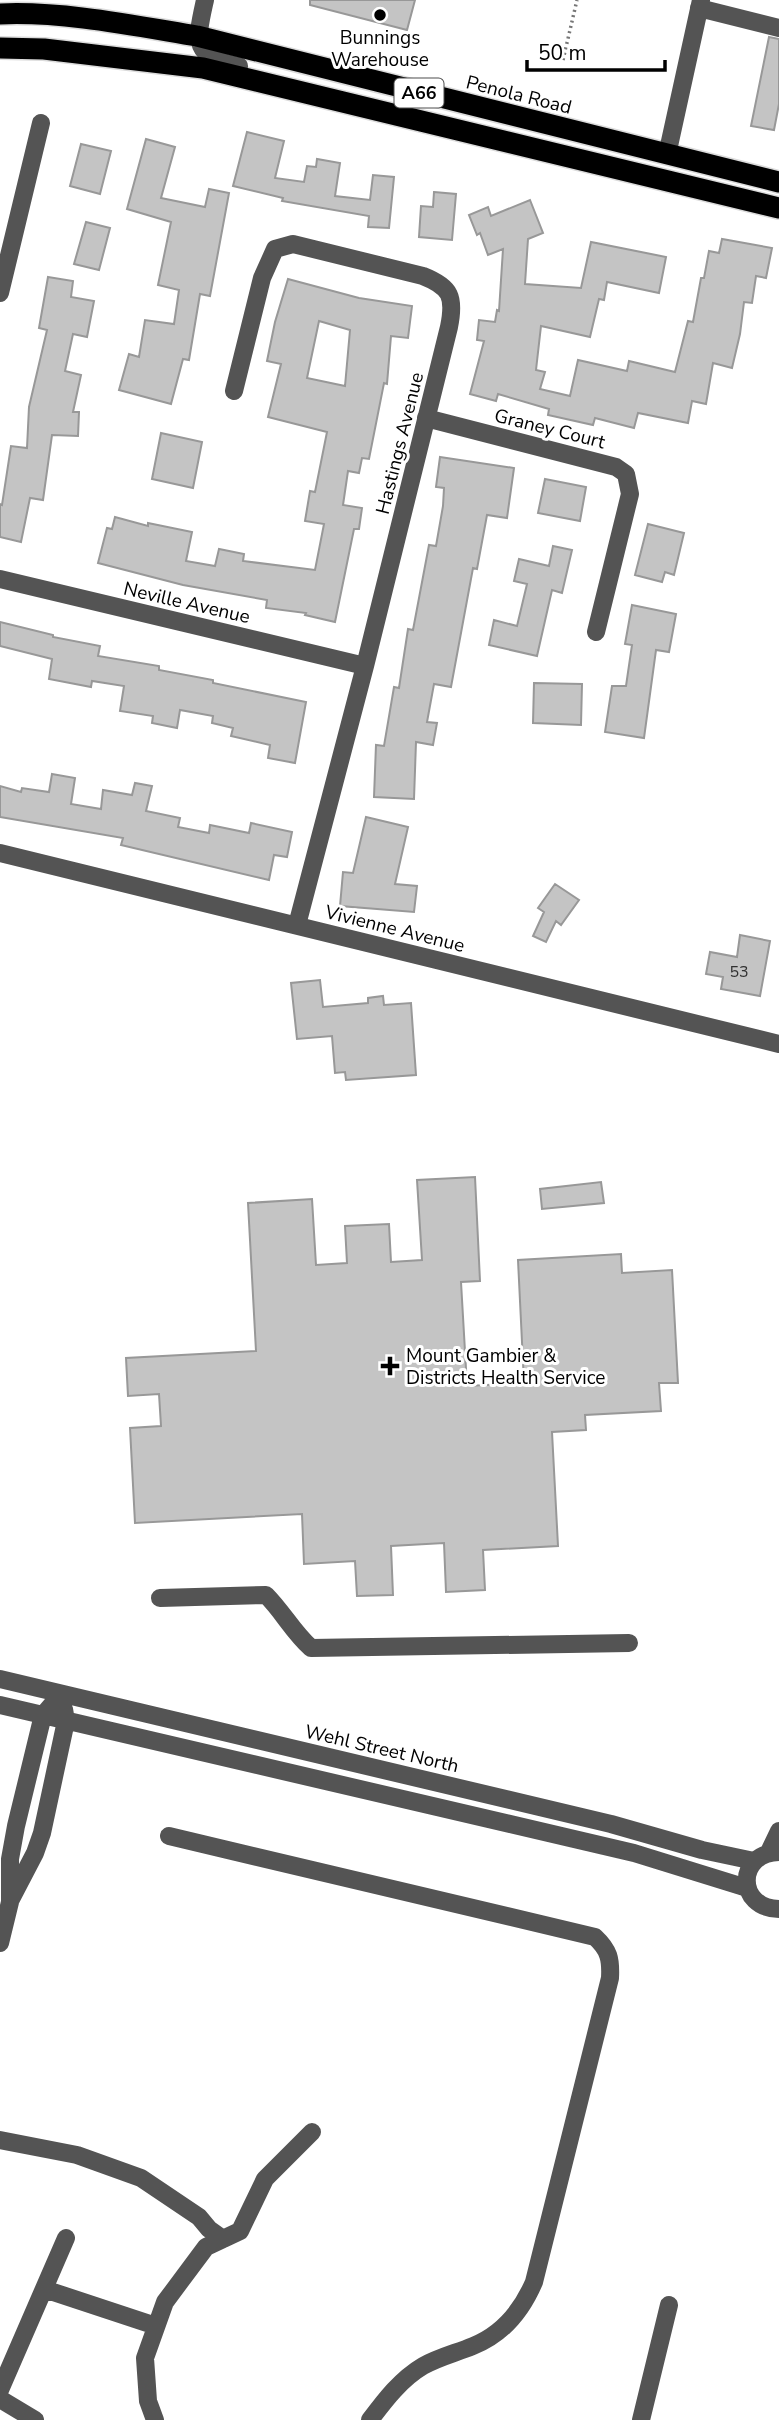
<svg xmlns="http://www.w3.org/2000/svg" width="779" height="2420" font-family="'Nunito Sans',sans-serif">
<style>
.building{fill:#c4c4c4;stroke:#989898;stroke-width:2;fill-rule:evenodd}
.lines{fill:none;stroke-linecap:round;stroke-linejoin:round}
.highway-casing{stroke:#dbdbdb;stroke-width:24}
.path{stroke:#767676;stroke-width:3.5;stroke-dasharray:2 3.5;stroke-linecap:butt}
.minor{stroke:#545454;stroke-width:18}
.highway{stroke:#000;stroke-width:21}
.poi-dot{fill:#000;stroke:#fff;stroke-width:2.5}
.labels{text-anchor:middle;stroke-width:6;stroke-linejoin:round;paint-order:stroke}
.number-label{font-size:16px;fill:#313131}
.shield{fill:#fff;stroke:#4c4c4c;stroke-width:2}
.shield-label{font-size:18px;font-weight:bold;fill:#000}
.poi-label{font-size:19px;fill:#000;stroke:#fff}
.street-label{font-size:19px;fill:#000;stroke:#fff}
</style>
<rect width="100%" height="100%" fill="#fff"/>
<path class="building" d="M310,0H415L407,30L310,5Z
M769,37L779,39V104L774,130L751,126Z
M247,132L284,141L275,178L304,182L307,166L316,167L317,159L340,163L335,196L370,200L373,175L394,177L389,228L368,227L369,216L282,201L283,198L233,186Z
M146,139L175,147L161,198L205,207L209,189L229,193L210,296L200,294L189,360L183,359L171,404L119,390L129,354L139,357L145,320L174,324L179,290L158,285L171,222L127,209Z
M81,144L111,151L100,194L70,186Z
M434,192L456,194L452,240L419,237L421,206L433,207Z
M530,200L543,233L528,239L525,284L581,288L591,242L666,257L659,293L607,282L604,300L599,299L590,337L541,326L536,370L545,372L540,389L570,396L578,360L627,371L629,361L675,372L688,321L693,322L701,278H704L709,251L719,253L722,239L772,248L766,278L756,276L752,303L744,302L740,334L732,368L713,363L706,404L692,401L688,423L638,413L634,428L595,418L593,425L548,415L549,409L498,394L496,401L470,394L484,341L477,340L479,320L495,322L497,310L499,311L503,249L488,255L480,233L477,235L469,215L488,207L491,216Z
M86,222L110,228L99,270L74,264Z
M48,277L73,281L71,297L94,301L87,337L73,334L65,371L81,375L73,412H79L78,436L52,435L43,500L30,498L21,542L0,537V504L2,505L11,446L27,448L29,407L47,330L39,328Z
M288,279L359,298L412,306L408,338L391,336L387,384L384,383L369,459L362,458L359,473L348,471L343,505L362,508L359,529H354L335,622L305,615L306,613L266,608L267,600L183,585L98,563L107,528L112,529L115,517L148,526V523L192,532L186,561L215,566L219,549L244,554L243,561L315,570L324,524L305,521L310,491L315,492L327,432L268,417L281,364L267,361L275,322ZM319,321L350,330L345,386L307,378Z
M161,433L202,442L193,488L152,479Z
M440,457L514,468L507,518L487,515L477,569L473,568L451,687L434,684L427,722L437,723L433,745L416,742L414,799L374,797L376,745L384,746L394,687L399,688L408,629L413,630L429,545L436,546L443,506L444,488L436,487Z
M545,479L586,487L580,521L538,513Z
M648,524L684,533L674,575L665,572L662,582L635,575Z
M553,546L572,550L562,593L552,590L537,656L489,645L494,620L517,626L527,584L514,581L519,559L549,566Z
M632,605L676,614L669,652L656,650L644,738L605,732L612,686H626L632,645L625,644Z
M0,622L53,635V637L100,646L98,656L159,666V670L213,680V683L306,702L295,763L268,758L270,745L231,736L233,728L212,723L213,716L180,710L177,728L152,723L153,716L120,711L124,686L92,681L91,687L49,679L52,659L0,646Z
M534,683L582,684L581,725L533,723Z
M52,774L75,778L71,804L101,809L103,790L132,795L135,783L152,786L146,811L180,818L178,827L209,833L210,825L249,833L251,823L292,832L287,857L274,855L269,880L121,845L123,838L0,817V786L21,792L22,788L49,792Z
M366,817L408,827L395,884L417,886L414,912L340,906L343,872L353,873Z
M555,884L579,900L561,925L556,921L546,942L533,936L544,912L538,908Z
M740,935L770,941L760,996L721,989L723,977L706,974L710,952L737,957Z
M320,980L323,1007L368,1003V998L383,996L384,1005L411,1003L416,1075L346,1080L345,1072L335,1073L332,1036L297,1039L291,983Z
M475,1177L480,1281L461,1282L467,1386L524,1383L518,1260L621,1254L622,1273L672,1270L678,1383H659L661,1411L585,1415L586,1430L552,1432L558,1546L483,1550L485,1590L446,1592L444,1543L391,1546L393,1595L357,1596L355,1561L304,1564L302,1514L135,1523L130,1428L161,1426L159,1394L128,1396L126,1358L256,1351L248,1203L312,1199L316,1265L347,1263L345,1226L389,1224L391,1262L422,1260L417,1180Z
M601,1182L604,1203L542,1209L540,1189Z"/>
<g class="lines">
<defs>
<path id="highway" d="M0,14C63,11 136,26 197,36L779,182
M0,48L44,49L203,68L779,208"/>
</defs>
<use href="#highway" class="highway-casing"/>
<path class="path" d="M563,60L577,0"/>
<path class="minor" d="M205,0C196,41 191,56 239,66
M699,8L779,28
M667,155L701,0
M0,293L41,123
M234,391L262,278L275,249L293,244L423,276C451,287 455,297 449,327L365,666L297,925
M426,418L616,467L626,474L630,494L596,632
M0,579L365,666
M0,853L779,1044
M160,1598L266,1595C283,1612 293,1632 311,1648L629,1643
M0,1679L611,1824L702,1850L754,1861
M0,1705L634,1853L747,1888
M169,1836L595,1937C609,1950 611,1959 610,1978L534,2282C522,2310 503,2334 473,2346C456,2353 439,2357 423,2366C401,2379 385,2400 370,2420
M769,1852L779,1831
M779,1852C736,1853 736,1908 779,1909
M11,1899L35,1853L42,1833L66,1721L64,1709
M0,1943L10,1902V1859L16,1826L43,1715L61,1694
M0,2140L77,2155L141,2178L199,2217L209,2229L223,2239
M44,2289L156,2326
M0,2390L66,2238
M0,2399L35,2420
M155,2420L148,2401L145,2358L165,2302L206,2247L240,2231L265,2179L312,2132
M641,2420L669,2305"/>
<use href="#highway" class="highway"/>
</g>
<g class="poi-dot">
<circle cx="380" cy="15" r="7"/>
<path d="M386.5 1355.5h7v7h7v7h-7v7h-7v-7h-7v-7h7z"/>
</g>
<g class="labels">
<g class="number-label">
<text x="739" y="977">53</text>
</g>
<rect class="shield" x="394.5" y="78.5" width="49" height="29" rx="5"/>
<g class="shield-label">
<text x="419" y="99">A66</text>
</g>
<g class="poi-label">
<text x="380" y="44">Bunnings<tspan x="380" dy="22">Warehouse</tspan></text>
<text x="406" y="1362" text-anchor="start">Mount Gambier &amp;<tspan x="406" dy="22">Districts Health Service</tspan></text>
</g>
<g class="street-label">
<text transform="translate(519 94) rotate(14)" y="7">Penola Road</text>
<text transform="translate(550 428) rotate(14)" y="7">Graney Court</text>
<text transform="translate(399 443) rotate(-76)" y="7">Hastings Avenue</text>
<text transform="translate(187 602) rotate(13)" y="7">Neville Avenue</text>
<text transform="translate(395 928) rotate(14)" y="7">Vivienne Avenue</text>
<text transform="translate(382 1748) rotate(13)" y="7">Wehl Street North</text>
</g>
</g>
<path d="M527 60v10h138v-10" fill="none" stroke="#000000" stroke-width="3.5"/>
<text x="538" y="60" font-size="21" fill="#000000" stroke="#ffffff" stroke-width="5" paint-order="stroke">50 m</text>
</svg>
